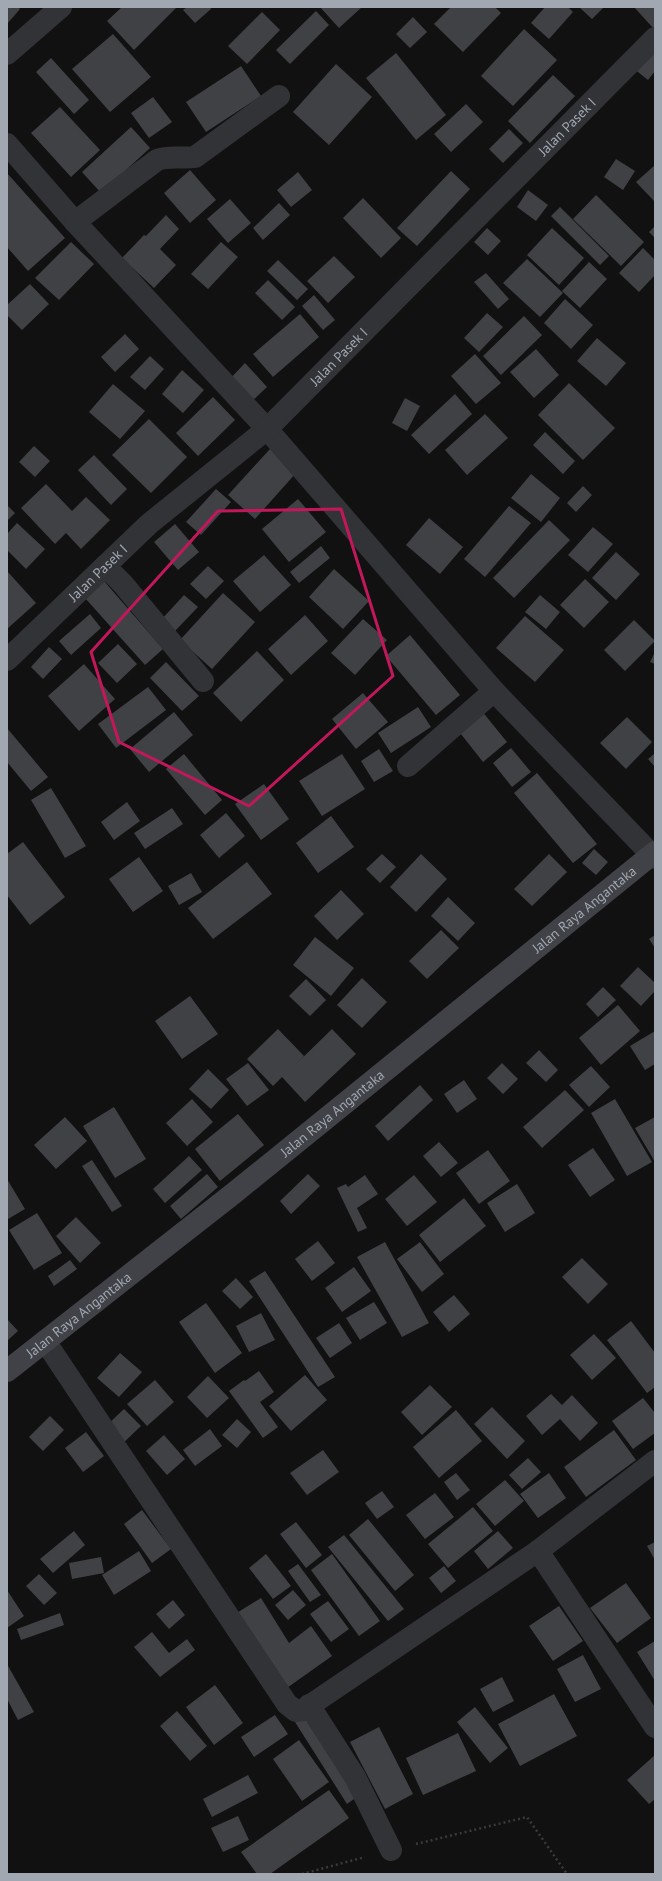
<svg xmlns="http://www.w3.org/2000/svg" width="662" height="1881" font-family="'PT Sans',sans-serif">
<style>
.building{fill:#404145}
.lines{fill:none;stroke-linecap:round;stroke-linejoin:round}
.path{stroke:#383a3e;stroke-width:2.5;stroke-dasharray:2 3;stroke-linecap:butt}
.minor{stroke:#323337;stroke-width:22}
.secondary{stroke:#404247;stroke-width:22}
.marked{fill:none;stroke:#c2185b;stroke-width:3;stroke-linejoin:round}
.labels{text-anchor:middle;stroke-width:3;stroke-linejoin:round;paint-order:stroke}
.street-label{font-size:14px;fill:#a2a8b2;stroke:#0c0c0d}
</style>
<rect width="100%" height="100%" fill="#111112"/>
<path class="building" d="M7,7H18L20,9L7,24Z
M122,7H177L134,50L107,21Z
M187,7H210L211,9L195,23L183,10Z
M320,7H362L339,28Z
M451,7H495L501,13L463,52L434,24Z
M545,7H568L573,12L549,39L531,23Z
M579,7H604L592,19Z
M634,7H655V26L653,28Z
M316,11L329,25L290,64L276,50Z
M262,12L280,30L247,64L228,46Z
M413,17L427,32L410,48L396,34Z
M524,29L557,60L513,106L481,76Z
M113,34L151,77L110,112L72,69Z
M655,43V71L648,80L633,68Z
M396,53L446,115L416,140L366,78Z
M51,58L89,100L74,114L36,72Z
M336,64L372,97L329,145L293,112Z
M241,66L261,96L206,132L186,102Z
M553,75L575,96L530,143L508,121Z
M153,97L172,122L149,138L131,113Z
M466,104L483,122L451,152L434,134Z
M60,107L100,150L71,177L31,133Z
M131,127L150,148L101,193L82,172Z
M509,129L523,143L503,163L489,149Z
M616,159L635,171L623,190L604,177Z
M655,165V202L636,182Z
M190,170L216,200L190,223L164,193Z
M451,171L470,189L417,246L397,228Z
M298,172L312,190L291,207L277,190Z
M7,173L65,238L28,271L7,247Z
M528,190L548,205L536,221L517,207Z
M596,195L644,242L621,266L573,219Z
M363,198L401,238L381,258L343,218Z
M230,199L251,223L228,243L207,219Z
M279,203L290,215L263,240L253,228Z
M560,207L609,256L600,265L551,216Z
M166,215L179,229L160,249L176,265L154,288L122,258L144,235L146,236Z
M655,226V238L649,232Z
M487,228L501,241L488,255L474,242Z
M552,228L584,258L559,285L527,255Z
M71,242L94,264L59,300L35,278Z
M221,242L238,257L208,289L191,274Z
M643,248L655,260V275L639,292L619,273Z
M334,256L355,277L328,303L307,281Z
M527,259L563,293L540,317L503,283Z
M278,260L308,289L297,300L267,271Z
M589,262L607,279L580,308L562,291Z
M486,273L509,299L498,309L474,282Z
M268,280L295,307L282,320L255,293Z
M30,284L49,304L22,330L7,315V305Z
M314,295L335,320L323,330L302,306Z
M565,299L593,325L571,349L544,323Z
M487,313L503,327L479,352L464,338Z
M300,314L319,337L273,377L253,354Z
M524,316L542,335L501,375L483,356Z
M125,334L139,349L115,372L101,357Z
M597,338L626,363L606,386L577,361Z
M536,349L559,375L534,398L510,372Z
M475,354L501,383L476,404L451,376Z
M150,356L164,369L145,390L130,377Z
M245,363L267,387L250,403L228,381Z
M182,370L204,390L183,413L162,394Z
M569,383L615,428L583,460L538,415Z
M113,384L145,411L120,439L89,412Z
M455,394L472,414L429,454L411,435Z
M213,397L235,420L198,456L176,433Z
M405,398L420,406L407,431L392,423Z
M485,414L508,438L467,475L445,450Z
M149,419L187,457L151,493L112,455Z
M545,432L575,461L563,474L533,445Z
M34,446L50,461L35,477L19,462Z
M270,449L296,473L255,519L228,495Z
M94,455L127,489L111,505L78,470Z
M531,474L560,498L541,522L511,498Z
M46,484L72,511L86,497L110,520L81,549L66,533L55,544L21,508Z
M583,486L592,495L576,512L567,503Z
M216,489L231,502L201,535L186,522Z
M298,499L326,532L289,562L262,529Z
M7,505L15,513L7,521Z
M509,506L531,523L485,577L464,559Z
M429,518L463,547L440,574L406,545Z
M549,520L570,540L514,598L493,578Z
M17,523L45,549L26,569L7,550V534Z
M175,524L199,552L178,570L154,542Z
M593,527L613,544L588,572L568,555Z
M321,546L330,558L299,583L290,572Z
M616,552L640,574L616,600L592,578Z
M264,555L291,585L260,612L233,581Z
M208,566L224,581L206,599L190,584Z
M334,569L369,601L343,629L309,597Z
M7,571L36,603L7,629Z
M585,579L609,602L584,628L560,605Z
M104,581L163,649L145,665L85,598Z
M223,593L255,622L212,669L180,640Z
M184,595L198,607L175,631L162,619Z
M540,595L560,612L546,629L525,612Z
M90,614L101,628L71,655L59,641Z
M305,615L328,641L291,675L268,649Z
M525,616L564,650L535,682L496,648Z
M363,619L387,640L355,675L331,653Z
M634,620L655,641L625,671L604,650Z
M410,635L460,695L436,715L386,656Z
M118,644L137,664L117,683L98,663Z
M49,647L62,659L43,679L31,667Z
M257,651L284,680L241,722L213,693Z
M655,652V664L650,662Z
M166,662L199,696L182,711L150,678Z
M84,664L115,699L79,731L48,696Z
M148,687L166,710L116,748L98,724Z
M363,693L388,722L356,749L332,719Z
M418,707L431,727L391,753L378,733Z
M481,710L507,742L483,762L457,729Z
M174,712L193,735L149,772L130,749Z
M627,717L652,742L626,769L600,743Z
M7,728L48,777L31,791L7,762Z
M511,748L531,772L512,787L493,763Z
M379,749L393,771L374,782L361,761Z
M655,753V767L648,759Z
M184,754L222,800L205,815L166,769Z
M342,754L365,789L322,816L299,781Z
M537,773L597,844L573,863L514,793Z
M264,784L289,819L261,840L235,804Z
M51,788L86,846L65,858L31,800Z
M127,802L140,821L114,840L101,822Z
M172,808L183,824L145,849L134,833Z
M226,813L245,836L219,858L200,835Z
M331,816L354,847L318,873L296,843Z
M23,842L65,897L30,925L7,895V854Z
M594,849L608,862L596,875L582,863Z
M382,854L396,867L380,883L366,869Z
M421,854L447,879L416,912L390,887Z
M549,854L567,872L532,906L514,889Z
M139,857L163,891L133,912L109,879Z
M247,862L272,894L213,939L188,908Z
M191,873L202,892L179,905L168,886Z
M341,890L364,914L337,940L314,916Z
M448,897L475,923L458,941L431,916Z
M441,930L459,948L427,979L409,961Z
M655,935V948L649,939Z
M315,937L354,968L331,996L293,965Z
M638,967L655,983V991L641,1006L620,986Z
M362,978L387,1002L362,1028L337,1005Z
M306,979L326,1000L310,1016L289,996Z
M603,987L616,1000L598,1017L586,1004Z
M190,996L218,1034L182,1059L155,1021Z
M618,1005L640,1031L601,1065L579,1038Z
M278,1029L304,1056L292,1068L332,1029L356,1054L305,1102L282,1077L273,1086L247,1059Z
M655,1031V1064L645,1070L630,1046Z
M539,1050L558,1070L546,1082L526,1063Z
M248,1063L269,1090L247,1106L226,1079Z
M502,1063L518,1079L503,1094L487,1078Z
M591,1066L610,1087L589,1107L569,1085Z
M208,1069L229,1090L211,1109L189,1089Z
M464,1080L477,1099L457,1113L444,1094Z
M420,1085L433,1100L388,1141L375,1126Z
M565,1090L584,1110L542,1148L523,1127Z
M192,1099L213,1122L187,1146L166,1123Z
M615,1099L652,1162L627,1176L591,1113Z
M114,1107L146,1159L115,1178L83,1126Z
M238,1114L264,1145L220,1181L195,1149Z
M65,1117L87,1141L56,1169L34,1145Z
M655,1117V1162L635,1128Z
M439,1142L458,1163L441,1177L423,1156Z
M593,1148L615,1180L590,1197L568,1165Z
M488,1150L510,1181L479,1204L456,1173Z
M189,1156L202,1170L165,1203L153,1189Z
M92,1160L122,1206L112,1212L82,1166Z
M207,1174L218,1187L181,1219L170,1206Z
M308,1174L320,1186L291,1214L280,1201Z
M365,1175L378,1194L357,1208L367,1228L358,1232L337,1188L346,1184L348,1187Z
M414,1175L437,1202L407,1226L385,1199Z
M7,1179L25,1209L8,1219L7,1216Z
M517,1184L535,1213L505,1232L487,1203Z
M464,1198L486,1226L440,1262L419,1235Z
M37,1213L62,1253L34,1270L9,1230Z
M76,1217L101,1243L80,1263L56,1236Z
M318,1241L335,1263L312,1281L295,1259Z
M385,1242L429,1323L402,1337L357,1257Z
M420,1242L444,1274L422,1292L397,1259Z
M582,1258L608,1284L588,1304L562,1277Z
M70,1260L77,1269L54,1286L48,1276Z
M354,1267L371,1291L342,1312L325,1288Z
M265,1271L335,1377L318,1387L249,1281Z
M236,1278L253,1297L240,1309L222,1291Z
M454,1295L470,1314L449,1332L433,1312Z
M374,1302L387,1323L360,1340L346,1318Z
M206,1303L242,1353L215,1373L179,1322Z
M261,1313L275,1340L249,1352L236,1326Z
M7,1319L18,1331L7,1341Z
M631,1321L655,1353V1387L647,1393L607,1340Z
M339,1323L352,1343L330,1358L316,1338Z
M594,1334L616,1358L592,1380L570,1355Z
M120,1353L142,1372L119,1397L97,1378Z
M259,1371L274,1392L260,1402L278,1427L263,1438L229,1391L244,1380L245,1381Z
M305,1375L327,1400L291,1431L269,1406Z
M208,1376L229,1398L207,1418L187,1397Z
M155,1380L174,1402L147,1426L127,1404Z
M430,1385L452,1407L422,1435L401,1412Z
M551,1394L562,1405L572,1395L598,1423L580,1441L560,1419L542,1435L526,1416Z
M643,1398L655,1413V1433L633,1449L612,1421Z
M492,1407L525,1441L507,1459L474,1424Z
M124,1409L141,1426L121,1445L105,1427Z
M456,1410L482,1441L439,1478L413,1447Z
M50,1416L64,1430L43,1451L29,1437Z
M237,1419L251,1432L237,1448L222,1435Z
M210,1429L222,1446L195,1466L183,1450Z
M614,1430L636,1460L586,1497L564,1467Z
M86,1432L104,1456L83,1472L65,1448Z
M164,1435L185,1459L167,1475L146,1451Z
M323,1450L339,1472L307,1495L290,1473Z
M528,1458L541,1472L522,1489L509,1475Z
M456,1473L470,1490L457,1500L444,1482Z
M549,1473L566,1498L538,1518L520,1494Z
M505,1480L524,1501L495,1526L476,1504Z
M382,1491L394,1507L377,1519L365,1503Z
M435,1493L454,1517L425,1539L406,1515Z
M473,1507L493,1531L448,1568L428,1544Z
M142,1510L171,1549L152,1563L124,1524Z
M368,1519L414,1575L395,1591L349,1535Z
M296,1522L322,1555L306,1568L280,1534Z
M74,1531L85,1545L53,1573L40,1559Z
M498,1531L513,1548L488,1569L474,1551Z
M344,1535L404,1609L388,1621L328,1547Z
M655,1542V1560L647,1546Z
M139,1551L151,1571L114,1595L102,1575Z
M266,1554L291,1586L273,1599L249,1568Z
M332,1554L380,1621L359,1636L311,1570Z
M101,1557L104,1573L72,1579L69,1563Z
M298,1564L321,1595L310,1602L288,1571Z
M444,1566L456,1581L441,1593L429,1578Z
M39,1574L57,1593L44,1605L26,1586Z
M626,1583L651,1618L617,1643L590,1608Z
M7,1590L24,1616L7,1628Z
M293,1590L306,1605L288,1620L275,1605Z
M261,1598L289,1643L311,1626L332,1656L284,1690L235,1614Z
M173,1600L185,1615L169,1629L156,1614Z
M328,1601L349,1629L331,1642L310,1614Z
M559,1606L583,1641L553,1661L529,1626Z
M60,1613L64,1625L21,1640L17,1629Z
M152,1632L169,1653L187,1639L195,1650L160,1677L134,1647Z
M655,1641V1681L637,1652Z
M583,1655L601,1689L575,1702L557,1669Z
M7,1664L34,1712L18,1720L7,1699Z
M502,1677L514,1701L493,1712L480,1689Z
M215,1685L243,1723L214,1745L186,1707Z
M554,1694L577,1736L520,1766L498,1724Z
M475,1707L508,1748L490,1763L457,1722Z
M177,1711L207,1746L190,1761L160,1726Z
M309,1713L361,1794L347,1804L295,1722Z
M275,1715L288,1734L254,1757L241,1737Z
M379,1727L413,1794L385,1809L350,1742Z
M458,1733L476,1771L423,1795L406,1758Z
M299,1740L329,1782L302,1801L273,1759Z
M655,1755V1799L649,1804L627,1780Z
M248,1775L258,1793L212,1817L203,1799Z
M329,1790L349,1818L270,1874H257L241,1852Z
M238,1816L249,1840L223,1852L211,1828Z"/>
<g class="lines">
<path class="path" d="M416,1844L527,1817L567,1874
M302,1874L365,1857"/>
<g class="minor">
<path d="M7,54L61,7"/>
<path d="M7,144L75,222L267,429L494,691L655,858"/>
<path d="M75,222L157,160C168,155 183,159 195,157L279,96"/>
<path d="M105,566L123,584L203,681"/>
<path id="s1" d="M7,660L149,524L267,429L655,38"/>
<path d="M408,766L494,691"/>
<path d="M45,1341L287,1704L296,1711L303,1710L538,1551L655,1461"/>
<path d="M538,1551L655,1727"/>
<path d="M309,1705L355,1777L391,1850"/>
</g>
<path class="secondary" id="s2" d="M7,1371L234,1193L655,852"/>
</g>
<path class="marked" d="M341,509L393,676L249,806L119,742L91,652L218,511Z"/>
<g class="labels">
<g class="street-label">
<text dy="5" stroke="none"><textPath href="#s1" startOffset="774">Jalan Pasek I</textPath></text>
<text dy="5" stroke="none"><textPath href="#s1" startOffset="450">Jalan Pasek I</textPath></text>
<text dy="5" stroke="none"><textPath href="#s1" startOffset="126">Jalan Pasek I</textPath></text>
<text dy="5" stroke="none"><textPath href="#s2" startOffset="739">Jalan Raya Angantaka</textPath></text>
<text dy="5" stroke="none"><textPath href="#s2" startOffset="415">Jalan Raya Angantaka</textPath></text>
<text dy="5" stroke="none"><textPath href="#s2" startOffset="91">Jalan Raya Angantaka</textPath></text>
</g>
</g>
<rect width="662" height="1881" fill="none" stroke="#a2a8b2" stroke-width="16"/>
</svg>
